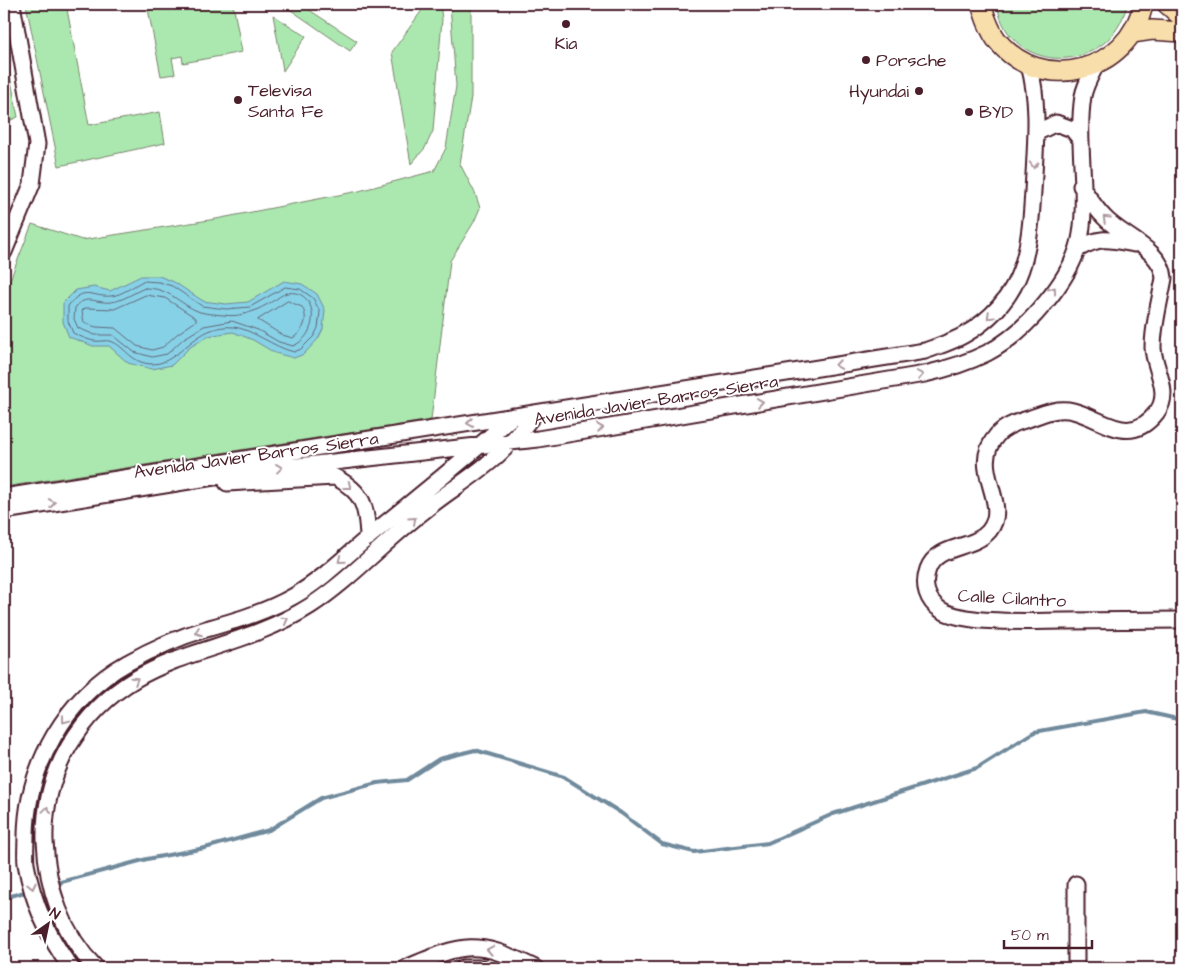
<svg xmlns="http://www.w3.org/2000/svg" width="1186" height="972" font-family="'Architects Daughter',sans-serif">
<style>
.green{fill:#abe8af;stroke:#7a846d}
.water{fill:#87d1e7;stroke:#6f8a9c}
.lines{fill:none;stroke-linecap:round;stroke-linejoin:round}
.shore{stroke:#626676;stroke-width:1}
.stream{stroke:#6f8a9c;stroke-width:4}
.minor-casing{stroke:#4a1f2b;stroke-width:19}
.major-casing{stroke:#4a1f2b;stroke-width:22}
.minor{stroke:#fff;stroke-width:15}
.major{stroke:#f8deab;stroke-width:19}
.oneway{stroke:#ae9aa0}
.poi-dot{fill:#4a1f2b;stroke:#fff;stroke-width:2}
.labels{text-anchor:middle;stroke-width:4;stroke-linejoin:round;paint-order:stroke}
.poi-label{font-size:18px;fill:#4a1f2b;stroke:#fff;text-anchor:start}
.street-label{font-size:18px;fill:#4a1f2b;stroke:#fff}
</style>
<rect width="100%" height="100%" fill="#fff"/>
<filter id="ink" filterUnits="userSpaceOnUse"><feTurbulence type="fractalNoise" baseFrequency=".02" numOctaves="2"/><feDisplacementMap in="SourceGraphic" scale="10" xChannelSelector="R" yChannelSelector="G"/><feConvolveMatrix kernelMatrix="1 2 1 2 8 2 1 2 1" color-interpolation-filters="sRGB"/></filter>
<g filter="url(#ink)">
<path class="green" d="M26,4H66L89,125L160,112L165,143L59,166Z
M147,4H233L242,52L183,63L182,56L172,58L175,74L161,76Z
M291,4H300L357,41L350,51L288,8Z
M422,4H440L442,19L433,131L425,148L411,164L392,52L425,6Z
M450,4H471V97L460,164L475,193L480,208L474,222L450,261L431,420L4,487V295L32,224L82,240L216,219L359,191L434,171L446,148L456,86Z
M997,4H1025L1031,7L1053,4H1127C1112,76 1008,77 997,4Z
M273,15L306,36L283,71L282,64Z
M4,44L18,117L4,123Z"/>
<path class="water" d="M141,276H159L174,282L203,301L226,304L248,302L284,281L302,284L317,294L325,310L323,329L318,339L304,354L294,358L275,353L253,340L233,332L208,336L189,348L172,365L152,369L128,363L109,346H93L69,337L63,322V303L76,290L94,287L110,291Z"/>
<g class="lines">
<path class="shore" d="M143,281L159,282L172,286L202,306L226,309L250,307L285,287L300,289L313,298L320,312L318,328L314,336L301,349L294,352C273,347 252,329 234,327C195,323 181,363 153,364C130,364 125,345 110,341C105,340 99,342 94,341C88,340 79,336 73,333L68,321V306C85,284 92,298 111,296C122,295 133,286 143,281Z
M145,288C171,288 178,304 200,312C207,314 215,314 223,315C242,318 258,310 273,301C277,299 282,294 287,293C317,288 322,334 293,346L279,342L258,330L232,321L204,326L183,339L167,354L152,357L134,352L113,335H95L78,328L74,319L75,308C86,293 96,304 111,302C123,301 134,292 145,288Z
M146,295L165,298L196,318V321L177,334L163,347L152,350L137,346L115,328L96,327L84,323L82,311L85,308L114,309Z
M288,301L302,307C309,319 304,330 293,338L282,335L258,320Z"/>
<path class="stream" d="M54,884L147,859L205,848L269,830L321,798L377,783L407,780L439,759L475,750L564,777L621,813L662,844L694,852L768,843L833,814L977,768L1034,732L1146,712L1182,720
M4,898L28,891"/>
<defs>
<path id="minor" d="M1036,133L1056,123L1072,129L1081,140
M1081,186C1088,196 1095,208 1104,217C1122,237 1162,249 1164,278C1160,301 1153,325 1153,348C1154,369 1172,392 1157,412C1129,448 1105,419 1073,411C1057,407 1042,414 1028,419C1017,422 1004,427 997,435C967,469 1012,502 989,531C973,550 937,544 928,569C922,585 927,601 941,610C966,625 1034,621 1065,621C1104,621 1143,620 1182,620
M1078,249C1101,236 1109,239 1134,244
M4,252L32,184L37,144L12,4
M227,483L335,477C363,492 367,506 368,538
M4,497L925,351C938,346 952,342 964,335C1030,297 1030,242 1034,174C1036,138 1039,101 1029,65
M4,511L245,472L538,439L925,374C947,369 967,363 987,353C1024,334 1075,277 1081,234C1088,189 1076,141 1083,96C1085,85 1091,75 1096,65
M71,968C48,937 33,903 26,864C25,855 26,845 26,835C27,766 66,697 127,663C152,649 179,637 206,629C237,620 266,612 294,596C322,580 347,555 371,535C419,496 467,458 513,416
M96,968C62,934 47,887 45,841C44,807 52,775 69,746C131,644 222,662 310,606C351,579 385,541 424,511C448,491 477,475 500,453C513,441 524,427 535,413
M406,968C464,943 477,939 535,968
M463,968H482
M1076,968V884"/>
<path id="major" d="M981,4C985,16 988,28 996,39C1039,96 1130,73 1143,4
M1167,4L1182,17
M1132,33L1152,30L1182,32"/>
</defs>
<use href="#minor" class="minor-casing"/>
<use href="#major" class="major-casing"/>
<use href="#minor" class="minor"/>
<use href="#major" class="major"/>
</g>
<defs><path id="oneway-chevron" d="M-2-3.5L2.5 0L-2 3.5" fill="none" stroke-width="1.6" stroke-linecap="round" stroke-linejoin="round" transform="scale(1.25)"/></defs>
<g class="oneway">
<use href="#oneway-chevron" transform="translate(1034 165) rotate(93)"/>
<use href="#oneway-chevron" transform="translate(1106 219) rotate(-136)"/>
<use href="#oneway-chevron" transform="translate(1053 290) rotate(-54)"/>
<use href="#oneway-chevron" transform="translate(990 316) rotate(136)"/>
<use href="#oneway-chevron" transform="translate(838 365) rotate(171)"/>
<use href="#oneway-chevron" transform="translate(920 375) rotate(-10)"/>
<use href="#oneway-chevron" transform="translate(760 402) rotate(-9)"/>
<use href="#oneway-chevron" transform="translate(470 423) rotate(171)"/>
<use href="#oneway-chevron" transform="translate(600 428) rotate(-9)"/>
<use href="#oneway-chevron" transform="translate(279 468) rotate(-7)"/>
<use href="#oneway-chevron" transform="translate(348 486) rotate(38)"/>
<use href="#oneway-chevron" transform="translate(52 503) rotate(-9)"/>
<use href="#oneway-chevron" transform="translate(413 520) rotate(-42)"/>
<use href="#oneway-chevron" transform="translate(341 560) rotate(141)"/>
<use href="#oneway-chevron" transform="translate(285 620) rotate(-29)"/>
<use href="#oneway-chevron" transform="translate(198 632) rotate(160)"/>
<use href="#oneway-chevron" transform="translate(135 680) rotate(-33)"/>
<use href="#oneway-chevron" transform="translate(65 720) rotate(127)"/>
<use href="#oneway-chevron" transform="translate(47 810) rotate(-82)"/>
<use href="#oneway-chevron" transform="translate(32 886) rotate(77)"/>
<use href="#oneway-chevron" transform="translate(490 950) rotate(-169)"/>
</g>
</g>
<g class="poi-dot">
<circle cx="566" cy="24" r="5"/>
<circle cx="866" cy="60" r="5"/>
<circle cx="919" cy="91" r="5"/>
<circle cx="238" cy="100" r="5"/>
<circle cx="969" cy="112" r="5"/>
</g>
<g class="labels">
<g class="poi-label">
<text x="566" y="49" text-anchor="middle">Kia</text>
<text x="876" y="66">Porsche</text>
<text x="248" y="96">Televisa<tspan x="248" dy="21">Santa Fe</tspan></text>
<text x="909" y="97" text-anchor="end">Hyundai</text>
<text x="979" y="118">BYD</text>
</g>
<g class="street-label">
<text transform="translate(656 400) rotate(-9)" y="6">Avenida Javier Barros Sierra</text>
<text transform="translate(256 455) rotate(-8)" y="6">Avenida Javier Barros Sierra</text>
<text transform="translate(1012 598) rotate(3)" y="6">Calle Cilantro</text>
</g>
</g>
<rect width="1186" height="972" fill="none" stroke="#fff" stroke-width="20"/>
<rect x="10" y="10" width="1166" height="952" fill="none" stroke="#4a1f2b" stroke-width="2" filter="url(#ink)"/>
<g transform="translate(48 924) rotate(33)" stroke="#ffffff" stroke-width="4" paint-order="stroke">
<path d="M0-4L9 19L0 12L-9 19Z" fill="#4a1f2b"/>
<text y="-8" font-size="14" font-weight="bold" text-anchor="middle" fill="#4a1f2b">N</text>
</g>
<path d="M1004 940v8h88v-8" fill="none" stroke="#4a1f2b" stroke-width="2.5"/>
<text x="1011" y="940" font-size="15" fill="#4a1f2b" stroke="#ffffff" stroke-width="4" paint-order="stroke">50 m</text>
</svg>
